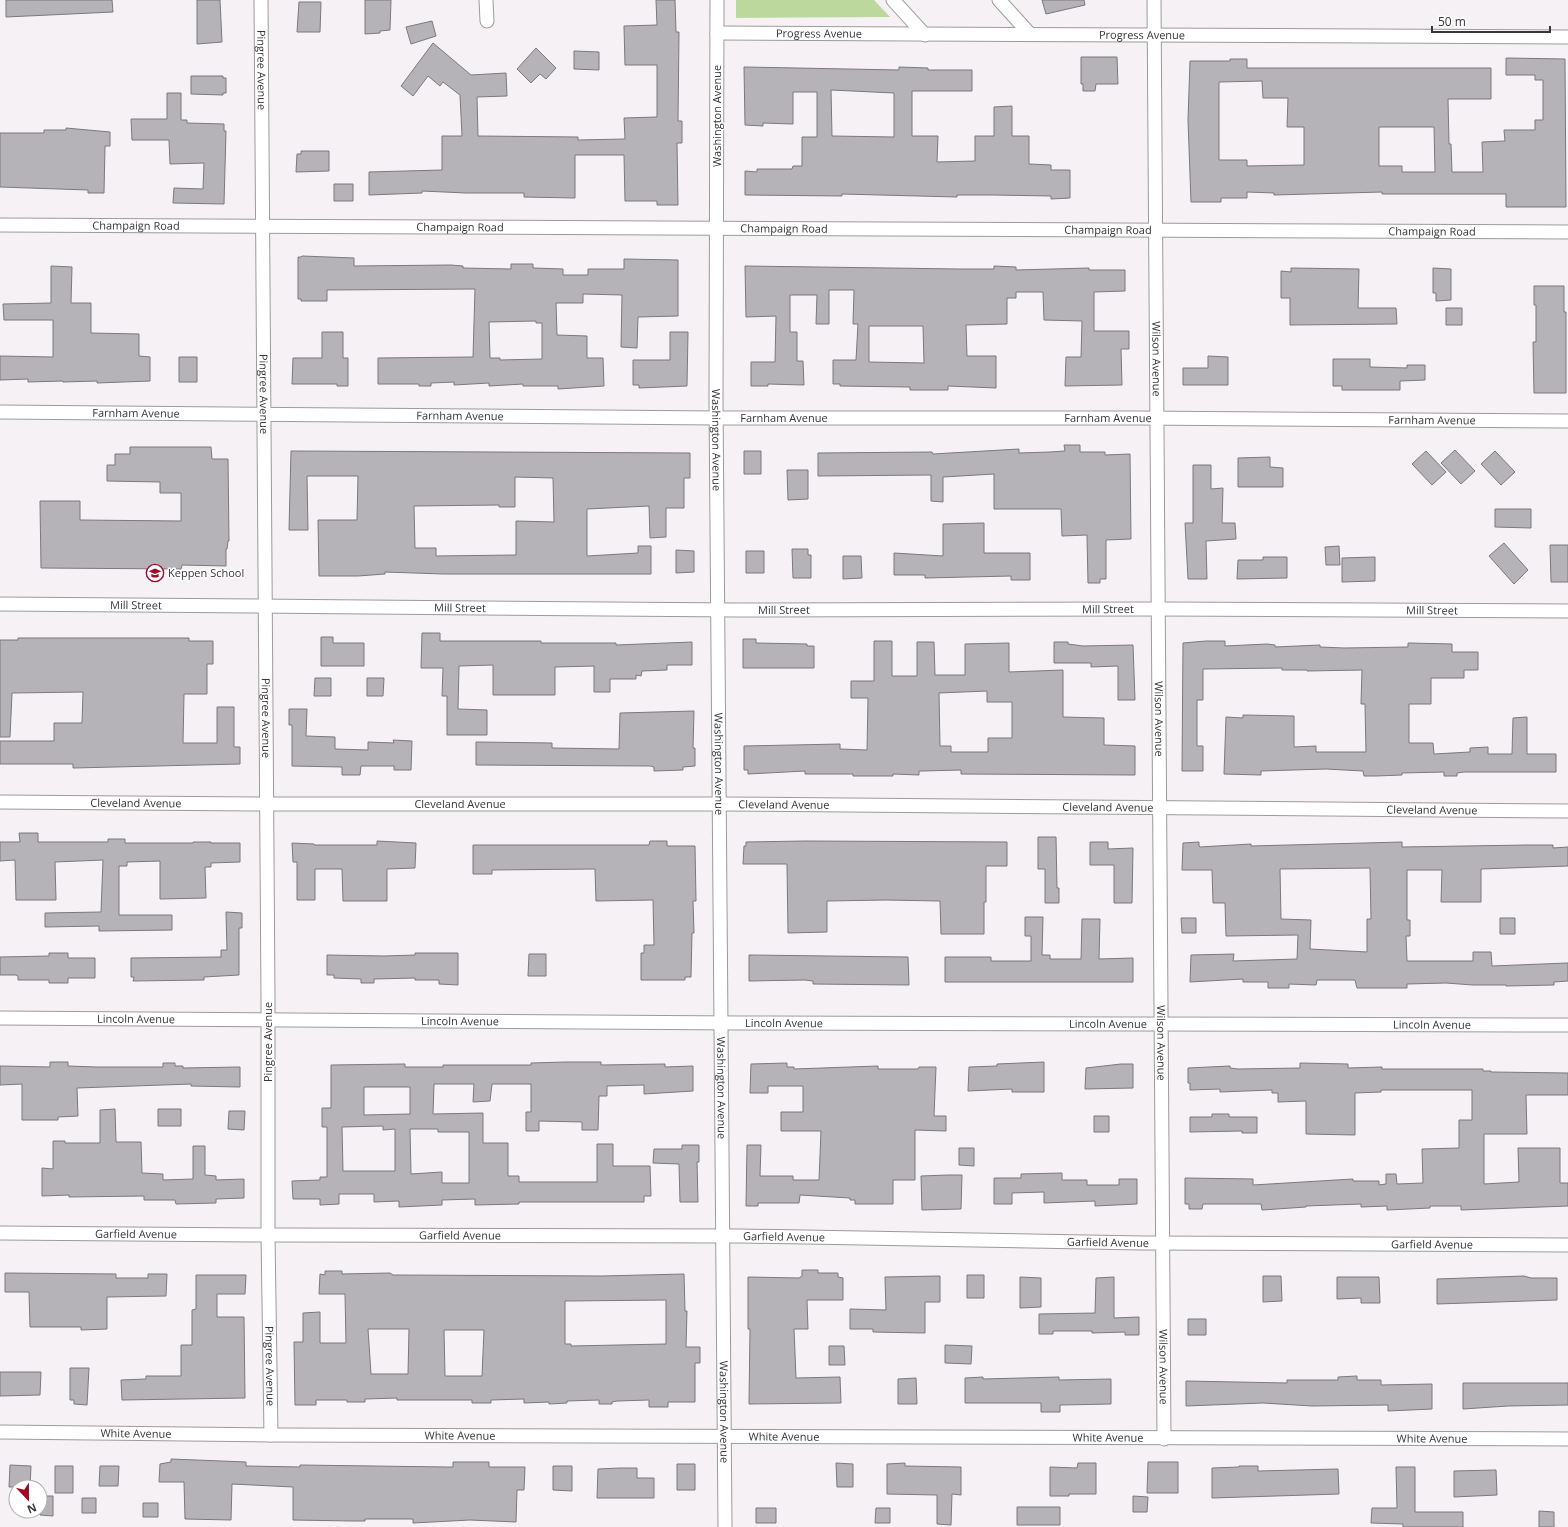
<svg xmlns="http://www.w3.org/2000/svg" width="1568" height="1527" font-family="'Open Sans',sans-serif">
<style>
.green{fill:#bdd89c}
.building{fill:#b5b3b8;stroke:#7a797d;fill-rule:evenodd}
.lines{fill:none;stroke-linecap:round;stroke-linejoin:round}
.minor-casing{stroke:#9d9a9e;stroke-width:15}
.minor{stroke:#fff;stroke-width:13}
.labels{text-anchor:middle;stroke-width:3;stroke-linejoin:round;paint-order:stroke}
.street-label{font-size:11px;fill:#373537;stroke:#fff}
.poi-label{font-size:11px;fill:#373537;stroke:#fff;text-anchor:start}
</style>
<rect width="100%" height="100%" fill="#f5f1f5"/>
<path class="green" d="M736,0H874L890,17L736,18Z"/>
<path class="building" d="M6,0H112L113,12L6,17Z
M197,0H220L222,42L197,44Z
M365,0H391L390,30L380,31V33L365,34Z
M656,0H675L676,32H679L678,121H682V143H677L678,205H657V201H625L624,155H575V198L524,197V193H466L422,191V193L369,195V172L442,170V136H462L460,95L443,82L440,86L428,76L413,96L401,86L433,43L471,75L506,73L507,96L477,97L478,136L578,137V140L625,139L624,118L657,117V65H625L624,26L657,25Z
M1042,0H1084L1085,5L1046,14Z
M299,2H321L320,32H297Z
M432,21L436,36L411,44L406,27Z
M536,48L556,68L546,79L540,74L531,83L517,69Z
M574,51L599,52V70L574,69Z
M1081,57H1117L1118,84H1096L1095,91H1083V84H1081Z
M1506,58L1565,59L1566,207H1506V194H1382V192L1274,195V193L1247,192V198H1221V202H1191L1188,120L1190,61H1230V59H1247V68H1491V99H1448L1449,144H1451L1452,172H1483L1482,142L1505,141L1504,130H1535V120H1543V80H1535V75H1506ZM1262,81L1263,98H1288L1287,127H1304V165L1247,166V160H1219V82ZM1379,127H1434L1435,172H1402V166H1379Z
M744,67L899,70V67L928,68V70H972V91H912V136H938L937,162L975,161V136H994V107L1012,106V136H1029V164L1051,165V170H1070V198L1051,199V196L994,195H957V197L842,194V196L745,195V171L757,172V169H792L793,166H802V137H817V92H793V124L763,123V126L745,125ZM831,90L894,93V137L832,136Z
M191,76H223V78H226V93H223V95L191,94Z
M167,93H181V120H187V123L224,124V131H226L224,204L173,203L174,188L203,189L204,163L170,164L169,140H132L131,119H167Z
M66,128L110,132V146H105L104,193H88V190L0,187V133H44V130H66Z
M301,151H329V171L296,172L297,154H301Z
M334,184H353V201H334Z
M302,256L354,258V266L451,265L463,266V268L511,269V264H533V268L563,269V275H588V269H624V259L678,260V316L638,317L637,348L621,347L622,295L583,294V303H556L557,335L587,336V358H603L604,386L558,389V386H523V384L489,386V383L454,385V382L431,383V386H419V384H378V358L473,357L475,289L327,290V301H301V299H298V257H301ZM536,321V323H542V359L500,360V358H490L489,322Z
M51,266L72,267L71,303H91V333L139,334V356L150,357V381L97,383V381L63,382V381L28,382V379L0,380V356L53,357V320H4L3,304L51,303Z
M745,266L959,269H994V266L1016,267V270L1089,268V270H1125V291L1094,292V331H1129V349H1121L1122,385L1065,386L1066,357H1081L1082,321L1044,320L1043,292H1016V298H1007V324L966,325L967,356H996V388L948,386V390H910V387L840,386V384H833V360H856L858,324H853L854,290H829V324H816L817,295H790V332H797V361H803L804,385L768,384V386H751V362H775L776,316L746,317ZM869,326H923L924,363L869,362Z
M1291,268L1359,269L1358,308H1396L1397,324L1290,325V298H1281V271L1291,272Z
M1433,268L1451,269V300L1436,301V293H1433Z
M1534,286H1564V312H1566V393H1534L1533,342H1536V305H1534Z
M1446,308H1462V325H1446Z
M322,332H343V358H348V386H337V384H292L293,358H322Z
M670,332H688L687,386L639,388V385H633V360H670Z
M1208,356L1228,357V385H1183V368H1208Z
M179,357H197V382H179Z
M1333,359H1370V367L1407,368V365H1425V380L1400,381V390H1342V386H1333Z
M1064,445H1080V452H1105V455L1130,454L1131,539L1106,540V579H1100V583H1088L1087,535L1062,536L1061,509H994V474L943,477V502L931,501V475L818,476V453L932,452L933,454L1019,449V453L1050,452L1065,451Z
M130,447H211L212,459H228L229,541H228L227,549H226V566L182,565L181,569L41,568L40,501H80V520L181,521V493H160V482L107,481V465H115V454H130Z
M1455,450L1475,471L1461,484L1441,463Z
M291,451L690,453V478H684V508H666V537L650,538L649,506L587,509V556L638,553V546H651V574H443L385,572V574L358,576H319L318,520H357L358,476H307L308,530H289ZM515,477L553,478L554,522L516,521V555L436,556V548H415L414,506L499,505V507H515Z
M744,451H761V474H744Z
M1426,451L1446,472L1432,485L1412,464Z
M1495,451L1515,472L1501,485L1481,464Z
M1270,457V467L1283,468V487H1238V458Z
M1193,465H1211V489L1223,488L1222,523H1235L1236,539L1206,541L1207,579H1188L1185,523H1193Z
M787,470H808V499L788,500Z
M1495,509H1531V528L1495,527Z
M984,523V553H1030V580H1011V576L925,578V575H894V553L943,556V524Z
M1504,543L1528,570L1514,584L1489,556Z
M1550,545H1568V582H1551Z
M1339,546L1340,565H1326L1325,547Z
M792,549H808V555H811V578H793Z
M676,550L694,551V572L676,573Z
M746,551H764V573H746Z
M843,556H861L862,578L843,579Z
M1263,557H1287V578L1237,579L1238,560H1263Z
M1375,557V581L1342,582V558Z
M422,633H440V641H541V643H616V645L692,642V665H667V670L642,671L641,676L636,675V679H610V692H594V666L555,667V695H493V665L459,666L458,709L487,710V735H447V696H442L443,668H421Z
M321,637H333V643H364V666H321Z
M18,638H189V641H213V664H207V694H184L183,743H217V707H234V747H240V764L73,768V764H0V741H54V723H82L83,692L12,693L10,737H0V640H18Z
M743,639H756V643L807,644V646H814V668H743Z
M874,641H892V676H917V642H934L935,675H965V644L1009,643V672L1063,670V717L1104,718V745L1135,746V775L961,774V770L922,771H919V775L893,774V776H853V774H805V771L748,774V770H744V746L840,744V749L867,750L868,698H851V681H874ZM987,691V702H1012V738H988V752H951V746H940L939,693Z
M1206,641H1225V646L1267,644L1275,645V647L1320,645V647L1344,648L1408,647V643L1452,644V652H1478V670H1464V678H1431V704H1409V743H1433L1434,754L1470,752V748L1488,747V754H1512L1513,718L1527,717V754H1556V772H1464L1457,773V776H1444V772L1402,773V775L1376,776H1364L1363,771L1326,769L1261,771V775L1224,774L1226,717L1243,718V715L1294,716V747L1316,746V752H1366L1365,704H1361L1362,670L1307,671V670H1282V668L1203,669V700H1197V746H1203V771H1182L1183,643Z
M1054,642H1068V644L1083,646L1133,645L1135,700H1118V666L1091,667V663H1054Z
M315,678H331V696H314Z
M367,678H384L383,696H367Z
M289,709H307L306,736L335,737V749L368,750V742L394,743L393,740L412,741L411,770H394V766H361L360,775H342V767L292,766V725H289Z
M694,711L693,748H695V766L683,767V770L654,771V767L650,766L476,765V742L552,743V748L619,749L620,713Z
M19,833H38V842H108V839H125V843H193V842H211V843H240V862L211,863V867H205L206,898L160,899V861L127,862V866H119V915H172V930L99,931V926L45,927V913L101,912L103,860L55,862L56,900H16L15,860L0,861V842H20Z
M1038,837H1056L1057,888H1059V903H1045V869H1038Z
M377,841L416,843L415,868L387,869V901H343L342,869H315V900H297V862H293L292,843L314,844V845H377Z
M650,841H667V846H695L696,901H693L694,933H692L691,977H685V980H641V953H644V945H654L653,900L596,901L595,869L492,870V874H473V845H649Z
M805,841L1007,842V866H986V902H984V934H941L940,901L886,900L827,901V932L788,933L787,864H743L744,846H746V842Z
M1090,842H1108V849L1133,848L1132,903H1114V865H1090Z
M1199,842V846L1200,847L1251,844V846L1402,842V847L1528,845H1553V848L1568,847V866L1481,869V902H1441L1442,870H1407V920H1410V936H1406L1407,961H1473V952H1491L1492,966L1568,963V981L1554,982V985L1506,986V985H1473L1446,983L1407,984V988H1357L1355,980H1317L1316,985L1289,984V988H1268V982H1243V979L1190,982L1191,955L1234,954L1233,961L1297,959L1298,935L1226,936L1225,903H1213L1212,870H1182L1183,843ZM1370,868L1371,919H1367V952L1310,949L1311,920L1281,919L1280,869Z
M226,912L242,913V928H239V975L204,977V980L133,981L134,977H131V958L221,957V950H227Z
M1025,917H1043L1042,955H1050V959H1081L1082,919H1100L1099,959L1133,958V982H945V957H991V961H1031V936H1025Z
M1181,918H1196V933H1182Z
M1500,918H1515V934H1500Z
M49,953H68V958H95V978H68V983H49V980H18V976L16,975H0V957L49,956Z
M415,953H458V985L439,984V980H415V978L374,979V983H361V979L334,978V975H327V955L384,956L415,955Z
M529,954H546V976H528Z
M749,955L908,957L909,985L813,984V981L805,980L749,981Z
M50,1062H68V1066L96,1067H163V1063H175V1066H183V1068L240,1067V1087L191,1086V1084L77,1088L78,1116L58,1117V1120H22V1084L0,1085V1066L50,1067Z
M566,1062H601V1065L665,1064V1067L693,1066V1091L644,1094V1085L607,1086V1096H599L598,1130H582V1122L539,1121V1131H526V1112H531V1084H492L490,1101L473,1102L474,1084H434L433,1114L483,1113V1143H508V1176H519V1182H597V1144H613V1166H650L651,1196H644V1202H519V1204L475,1205V1199L442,1200V1205L399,1207V1201L374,1202V1194H339V1204L320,1205V1199H293L292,1181L320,1180V1177H327V1127H322V1108H331V1065L405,1064V1067H443V1065H531V1063ZM364,1087H410V1114L364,1115ZM383,1126V1130L395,1129V1171H343L342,1127ZM410,1129H438V1132H469V1183H442V1172L411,1174Z
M1044,1062V1092H1012V1089L968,1091L969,1067L997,1066V1064Z
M787,1063V1067H794V1069L878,1066V1069H918L919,1067H936L934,1116H946V1131L915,1130V1180H893V1204H855V1200H850V1198L800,1195L799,1203H758V1206H746L747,1145H761L760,1176H793V1180H819L821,1131H781V1112H803V1086H768V1093H750L751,1064Z
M1300,1063L1348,1064V1068L1382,1067V1069H1483V1071H1491V1072L1568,1073V1095H1526L1527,1134H1484V1184L1519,1182L1518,1148H1560V1183H1568V1206L1461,1210V1206H1430V1208L1387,1210V1206L1361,1207V1204L1306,1206V1207L1262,1210L1261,1204H1203L1202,1209H1189V1204H1185V1178L1253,1179V1185L1353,1179V1181H1379V1185L1386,1184V1174H1396L1397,1184L1423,1183L1422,1149L1459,1148V1120H1472V1090H1381V1092L1355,1093V1135L1306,1134V1101L1278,1102V1093H1272V1090L1220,1092V1089L1190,1090V1083H1188V1068L1230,1066V1068L1238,1069L1300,1068Z
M1121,1064H1133V1088L1085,1089L1086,1068Z
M115,1109L116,1142H141L142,1173L163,1174V1180L193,1179V1146H205V1175L216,1176V1180L244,1179V1198L216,1199V1203L176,1204L175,1200H144V1196L69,1197V1195L42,1196V1168L53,1169V1141H65V1143H100V1110Z
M158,1109H181V1126H158Z
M229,1111H245L244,1130L228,1129Z
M1212,1114H1229V1117H1257V1133H1242V1131L1190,1132V1117H1212Z
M1094,1116H1109V1132H1094Z
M682,1145H699V1162H697L698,1202H680L679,1164L653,1163L654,1149H682Z
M959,1148H974V1166L959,1165Z
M1062,1173V1180H1087V1185H1119V1179H1137V1204L1095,1206V1201L1044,1203V1192L1012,1193V1204H994V1178H1021V1174Z
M948,1175H962L961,1209L922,1210L921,1176Z
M802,1270H818V1273H838V1277L843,1278V1300H807L808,1329H794L796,1378L840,1377L841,1403L749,1404L750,1329H748V1277L799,1278L802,1276Z
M325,1271H342V1274L390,1273L393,1275L602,1276L684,1274L685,1311H687L686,1347H700V1363H695V1402H668V1407H649V1400L617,1401L612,1402V1404H599V1400L567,1401V1403L549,1404V1402L524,1403V1399L491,1400V1403H472V1400H397V1398L365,1399V1402H347V1400H316V1405H295L294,1342H303V1313L320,1312V1343H346L345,1294H319L320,1274L325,1275ZM666,1300V1344L571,1346V1344H565V1301ZM368,1329H409L408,1374H371ZM444,1330H484L482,1376H445Z
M5,1273L116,1274V1278H148V1274H167L166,1296L107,1297V1329L81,1330V1327H30L29,1292H5Z
M196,1275H246L245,1294H217V1317H244L245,1398L122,1400L121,1380L146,1379V1376H181V1345H192V1310L196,1309Z
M967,1275H984V1298H967Z
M940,1276V1302H925V1333L873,1332V1329H850V1309L886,1310L885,1277Z
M1263,1276H1281L1282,1301L1263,1302Z
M1524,1276L1531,1278H1557V1300L1437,1304V1279Z
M1020,1277L1041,1278V1307L1020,1308Z
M1114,1277V1318L1139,1317V1335H1125V1332L1092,1333V1331H1053V1334H1039V1314L1095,1313L1096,1278Z
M1337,1277H1379L1380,1303H1361V1298L1337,1299Z
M1188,1319H1206V1335H1188Z
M945,1345L972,1346L971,1364L945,1363Z
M829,1346H844L845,1365H829Z
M70,1368H89L87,1405L74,1404V1400H70Z
M0,1372H41L40,1395L0,1396Z
M1357,1376V1380H1381V1385L1432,1384V1409L1388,1411V1405L1312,1406L1263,1403L1186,1406V1381L1287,1383V1380H1338V1377Z
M983,1377V1379L1059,1377V1380L1111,1379V1404L1060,1405V1412H1041V1403H965V1378Z
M916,1378L917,1404H898V1379Z
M1463,1383H1568V1405L1508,1406L1463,1409Z
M171,1459L246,1462V1466H248L300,1467V1465L446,1467H453V1462H489V1467H525L524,1490H517L516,1522L470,1520L413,1523V1519H365V1521H353L293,1520V1487L232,1484L231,1520L185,1519L184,1482H159L160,1464L171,1462Z
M1148,1462H1178V1493H1147Z
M836,1463L853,1464V1487H837Z
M905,1463V1466L961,1467V1495L952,1494L951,1525L937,1524V1495L887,1494V1464Z
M1078,1463H1096V1494H1069V1496H1050V1467L1077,1468Z
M677,1464H695V1490H677Z
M10,1465L31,1466L30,1487H9Z
M55,1466H73V1493H55Z
M100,1466H119L118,1486H99Z
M553,1466H572V1491L553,1490Z
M1239,1466H1258V1471L1338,1469L1339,1494L1212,1498V1468L1239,1467Z
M1396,1467H1415V1512H1463V1527H1403V1524L1371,1523L1372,1508H1397Z
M620,1468H637V1478H654V1498H597L598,1469Z
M1496,1470L1497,1495L1454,1497V1471Z
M40,1496H53V1516L40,1515Z
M1133,1496L1148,1497L1147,1512H1133Z
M82,1498H96V1513H82Z
M143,1503H158V1517H143Z
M1017,1507H1060V1525H1017Z
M756,1508H776V1523H756Z
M876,1508H890V1523H875Z
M1539,1511L1554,1512V1527H1539Z"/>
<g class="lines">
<defs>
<g id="minor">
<path id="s1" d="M261,0L268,997V1235L271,1435"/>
<path d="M486,0L487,21"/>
<path id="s2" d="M717,0L716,402L725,1527"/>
<path d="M893,0L925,35"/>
<path d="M999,0L1029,33"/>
<path id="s3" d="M1154,0L1164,1439"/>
<path id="s4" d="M717,33L1568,37"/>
<path id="s5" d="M0,225L1568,232"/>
<path id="s6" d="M0,412L717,418H1137L1568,421"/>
<path id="s7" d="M0,604L738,610L1159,609L1568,611"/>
<path id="s8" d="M0,802L267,804H721L1568,811"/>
<path id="s9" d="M0,1018L740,1023L1568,1025"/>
<path id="s10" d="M0,1233L268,1235L741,1236L1143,1243L1568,1245"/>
<path id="s11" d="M0,1432L271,1435L1568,1439"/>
</g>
</defs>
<use href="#minor" class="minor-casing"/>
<use href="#minor" class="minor"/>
</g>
<defs>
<symbol id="school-ring" viewBox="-11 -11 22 22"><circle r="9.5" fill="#fff" stroke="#a40722" stroke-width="1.5"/><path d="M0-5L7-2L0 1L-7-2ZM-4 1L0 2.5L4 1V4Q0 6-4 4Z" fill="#a40722"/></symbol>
</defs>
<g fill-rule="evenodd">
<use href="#school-ring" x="145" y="563" width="20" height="20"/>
</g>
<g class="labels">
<g class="street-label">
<text dy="4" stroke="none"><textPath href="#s4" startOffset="102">Progress Avenue</textPath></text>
<text dy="4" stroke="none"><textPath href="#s4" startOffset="425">Progress Avenue</textPath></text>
<text dy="4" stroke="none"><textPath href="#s1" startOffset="70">Pingree Avenue</textPath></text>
<text transform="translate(717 116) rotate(-90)" y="4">Washington Avenue</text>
<text dy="4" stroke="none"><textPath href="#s5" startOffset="136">Champaign Road</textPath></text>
<text dy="4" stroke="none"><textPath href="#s5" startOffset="460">Champaign Road</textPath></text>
<text dy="4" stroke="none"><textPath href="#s5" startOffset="784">Champaign Road</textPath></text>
<text dy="4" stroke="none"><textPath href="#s5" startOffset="1108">Champaign Road</textPath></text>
<text dy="4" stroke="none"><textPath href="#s5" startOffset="1432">Champaign Road</textPath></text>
<text dy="4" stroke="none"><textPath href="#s3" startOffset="359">Wilson Avenue</textPath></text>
<text dy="4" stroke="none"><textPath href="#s1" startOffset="394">Pingree Avenue</textPath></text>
<text dy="4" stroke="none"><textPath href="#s6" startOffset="136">Farnham Avenue</textPath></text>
<text dy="4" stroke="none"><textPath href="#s6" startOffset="460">Farnham Avenue</textPath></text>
<text dy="4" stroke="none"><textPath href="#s6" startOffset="784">Farnham Avenue</textPath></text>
<text dy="4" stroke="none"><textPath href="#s6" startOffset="1108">Farnham Avenue</textPath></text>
<text dy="4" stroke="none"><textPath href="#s6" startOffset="1432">Farnham Avenue</textPath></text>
<text dy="4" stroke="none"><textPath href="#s2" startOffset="440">Washington Avenue</textPath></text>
<text dy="4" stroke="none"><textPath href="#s7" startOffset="136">Mill Street</textPath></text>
<text dy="4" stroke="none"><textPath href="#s7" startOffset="460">Mill Street</textPath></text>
<text dy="4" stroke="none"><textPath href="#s7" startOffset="1108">Mill Street</textPath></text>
<text dy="4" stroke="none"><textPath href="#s7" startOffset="784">Mill Street</textPath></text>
<text dy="4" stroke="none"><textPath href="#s7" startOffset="1432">Mill Street</textPath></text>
<text dy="4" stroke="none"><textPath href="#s1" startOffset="718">Pingree Avenue</textPath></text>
<text dy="4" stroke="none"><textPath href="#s3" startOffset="719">Wilson Avenue</textPath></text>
<text dy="4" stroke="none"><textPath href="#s2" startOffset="764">Washington Avenue</textPath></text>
<text dy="4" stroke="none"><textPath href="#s8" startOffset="136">Cleveland Avenue</textPath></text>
<text dy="4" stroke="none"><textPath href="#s8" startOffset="460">Cleveland Avenue</textPath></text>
<text dy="4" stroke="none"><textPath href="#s8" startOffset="784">Cleveland Avenue</textPath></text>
<text dy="4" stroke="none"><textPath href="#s8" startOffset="1108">Cleveland Avenue</textPath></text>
<text dy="4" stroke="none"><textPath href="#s8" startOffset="1432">Cleveland Avenue</textPath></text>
<text dy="4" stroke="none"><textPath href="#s9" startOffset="136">Lincoln Avenue</textPath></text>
<text dy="4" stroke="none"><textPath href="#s9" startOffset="460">Lincoln Avenue</textPath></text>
<text dy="4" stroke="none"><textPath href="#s9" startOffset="784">Lincoln Avenue</textPath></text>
<text dy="4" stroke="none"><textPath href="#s9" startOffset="1108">Lincoln Avenue</textPath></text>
<text dy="4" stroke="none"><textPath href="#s9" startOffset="1432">Lincoln Avenue</textPath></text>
<text transform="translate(268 1042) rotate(-90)" y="4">Pingree Avenue</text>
<text dy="4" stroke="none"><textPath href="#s3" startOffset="1043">Wilson Avenue</textPath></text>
<text dy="4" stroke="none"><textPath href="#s2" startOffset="1088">Washington Avenue</textPath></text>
<text dy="4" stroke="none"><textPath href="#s10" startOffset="136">Garfield Avenue</textPath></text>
<text dy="4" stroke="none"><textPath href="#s10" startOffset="460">Garfield Avenue</textPath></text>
<text dy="4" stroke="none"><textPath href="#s10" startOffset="784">Garfield Avenue</textPath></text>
<text dy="4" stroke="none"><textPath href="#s10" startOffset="1108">Garfield Avenue</textPath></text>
<text dy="4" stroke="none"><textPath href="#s10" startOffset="1432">Garfield Avenue</textPath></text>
<text dy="4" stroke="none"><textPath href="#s1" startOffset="1366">Pingree Avenue</textPath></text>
<text dy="4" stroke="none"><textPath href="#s3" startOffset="1367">Wilson Avenue</textPath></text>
<text dy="4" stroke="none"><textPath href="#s2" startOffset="1412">Washington Avenue</textPath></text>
<text dy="4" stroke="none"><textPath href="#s11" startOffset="136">White Avenue</textPath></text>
<text dy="4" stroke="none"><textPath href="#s11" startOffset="460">White Avenue</textPath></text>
<text dy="4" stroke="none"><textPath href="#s11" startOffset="784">White Avenue</textPath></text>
<text dy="4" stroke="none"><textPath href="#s11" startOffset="1108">White Avenue</textPath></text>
<text dy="4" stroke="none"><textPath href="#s11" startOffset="1432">White Avenue</textPath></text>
</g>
<g class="poi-label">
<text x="168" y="577">Keppen School</text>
</g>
</g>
<g transform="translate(28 1499) rotate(158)"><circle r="19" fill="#ffffff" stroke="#afaeaf"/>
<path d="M0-3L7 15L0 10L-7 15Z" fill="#a40722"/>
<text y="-6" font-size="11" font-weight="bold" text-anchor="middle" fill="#373537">N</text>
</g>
<path d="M1432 26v6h118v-6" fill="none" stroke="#373537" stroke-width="2"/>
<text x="1438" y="26" font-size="12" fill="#373537" stroke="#ffffff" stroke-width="3" paint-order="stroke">50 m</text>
</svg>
